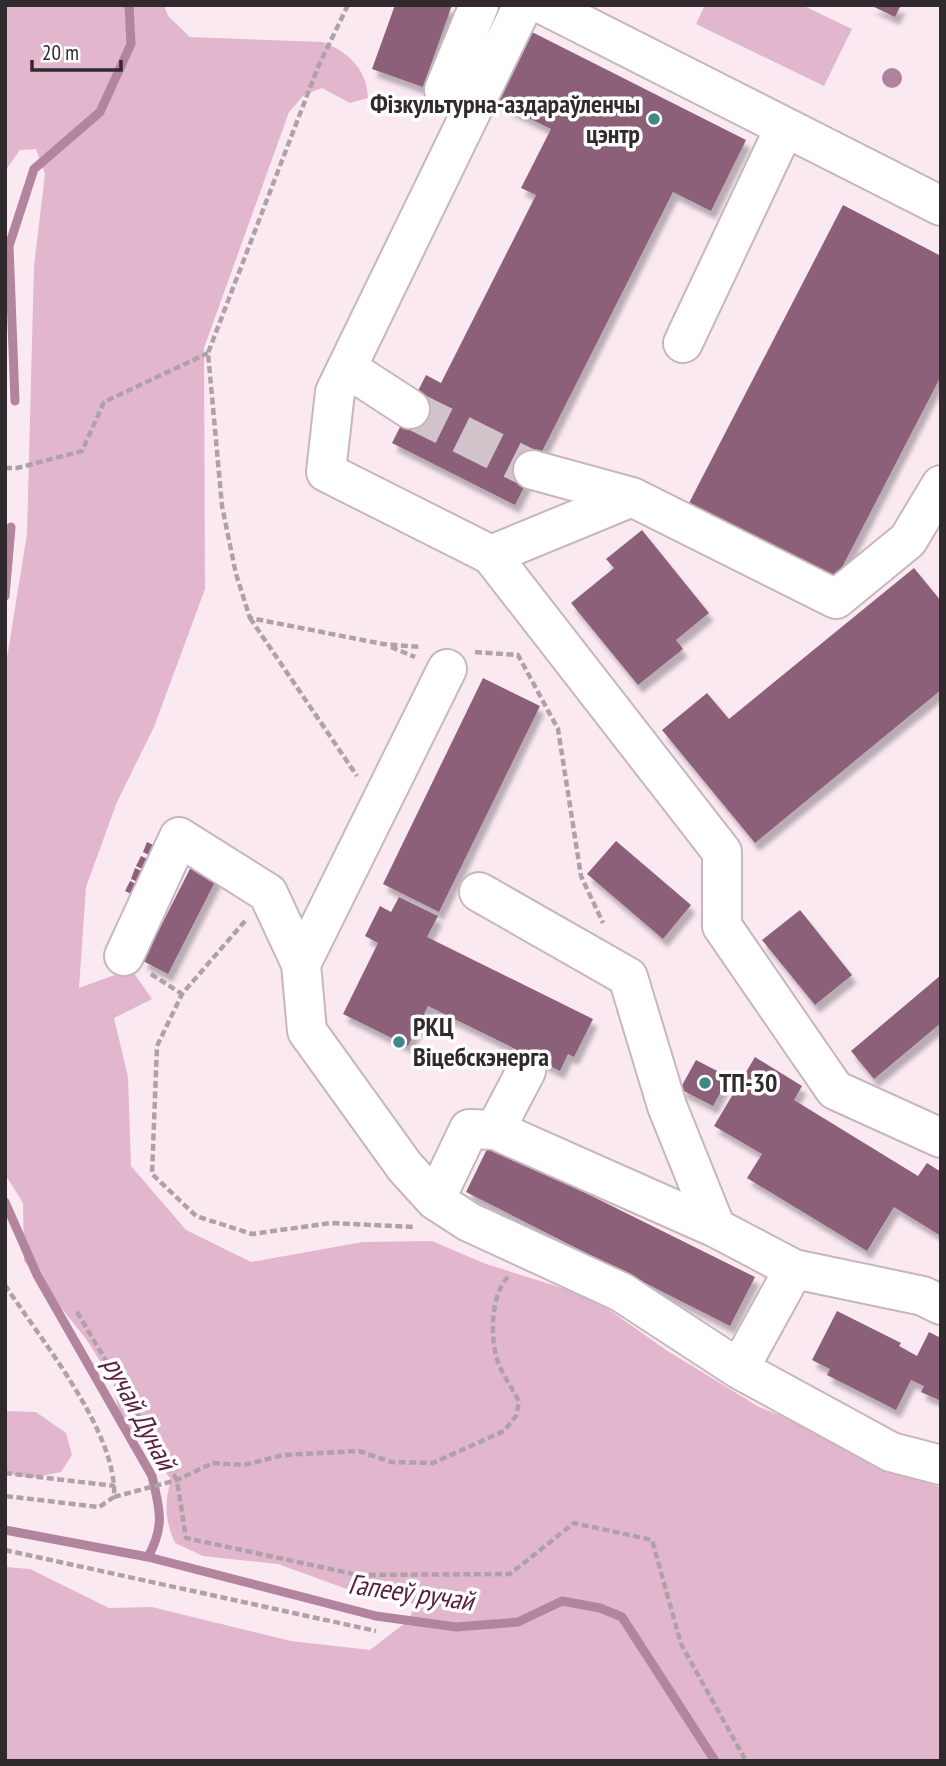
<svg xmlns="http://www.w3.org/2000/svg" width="946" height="1766" font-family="'PT Sans Narrow',sans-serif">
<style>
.green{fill:#e2b6cd}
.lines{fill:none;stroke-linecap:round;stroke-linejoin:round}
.stream{stroke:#b2849d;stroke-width:9}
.building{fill:#8c6179;filter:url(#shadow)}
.minor-tunnel{stroke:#d2c3cb;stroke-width:38;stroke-dasharray:38 19;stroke-linecap:butt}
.minor-casing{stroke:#c7b6be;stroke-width:42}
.path{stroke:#afa1a8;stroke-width:4.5;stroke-dasharray:7 3.5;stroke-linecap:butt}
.minor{stroke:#fff;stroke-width:38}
.tree{fill:#ad849c}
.poi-dot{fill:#3f8888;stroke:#fff;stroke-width:2.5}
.labels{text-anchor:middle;stroke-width:7;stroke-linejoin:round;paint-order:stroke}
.poi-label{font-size:26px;font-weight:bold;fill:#30292d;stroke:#fff;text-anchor:start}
.water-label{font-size:28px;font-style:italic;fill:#581f43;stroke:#fff}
</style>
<defs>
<filter id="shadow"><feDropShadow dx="4.5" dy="8" stdDeviation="2" flood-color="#0004"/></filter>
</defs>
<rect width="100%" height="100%" fill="#fbe9f2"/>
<path class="green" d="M5,5H164L168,16L190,37L323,42C349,52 367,70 368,98L350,103L322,88L304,95L289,112L204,348L205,589L154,727L117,802L86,887L79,988L131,969L152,999L114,1018L128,1077L131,1166L186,1230L251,1262L363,1242L432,1241L486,1264L591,1297L666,1350L759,1407L833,1436L941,1488V1761H5V1567L30,1569L109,1608L152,1607L291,1641L370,1650L409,1620L415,1604L344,1588L278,1564L203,1556L175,1543C165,1520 164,1504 171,1479L119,1416L113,1381L86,1339L24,1261L23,1203L5,1174V670L27,534L34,266L45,174L36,149L20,150L5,171Z
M705,5H802L852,29L824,86L696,24Z
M5,1411L36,1412L66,1433L72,1455L61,1472L31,1478L5,1473Z"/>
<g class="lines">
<path class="stream" d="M15,401L9,246L34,169L100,112L131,44L129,5
M5,596L11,527
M5,1202L37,1275L152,1476C160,1510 165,1526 148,1557L5,1530
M148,1557L376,1616L456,1627L518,1622L562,1601L600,1608L622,1617L715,1761"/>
</g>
<path class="building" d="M395,5H452L423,87L372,69Z
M870,5H901L895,17Z
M530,31L746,140L711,211L673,192L515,505L392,443L426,375L441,383L536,195L521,188L551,129L494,101Z
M843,205L941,256V376L836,579L689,503Z
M642,530L709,613L676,640L683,649L638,685L571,603L614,568L606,559Z
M914,568L941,601V690L755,843L662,730L707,693L729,719Z
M483,678L540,706L439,912L383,884Z
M616,841L691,905L663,939L587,874Z
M147,842L164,850L159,860L143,852Z
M141,856L158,864L153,874L136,866Z
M193,863L218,876L168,974L143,961Z
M135,868L152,876L147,886L131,879Z
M130,881L146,889L142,899L125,891Z
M399,897L438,916L427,937L593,1019L574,1057L568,1054L560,1071L428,1006L408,1046L343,1014L378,943L365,936L380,906L391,912Z
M800,910L852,975L815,1005L762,940Z
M941,975V1023L874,1079L851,1051Z
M755,1057L802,1086L794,1100L918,1176L927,1163L941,1172V1236L894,1207L867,1251L747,1178L762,1154L714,1126Z
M696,1060L729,1077L713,1106L680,1089Z
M489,1145L755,1277L730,1326L466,1192Z
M837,1311L901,1343L899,1346L917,1356L929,1332L941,1338V1401L921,1392L924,1386L911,1380L896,1410L827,1375L830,1369L812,1360Z"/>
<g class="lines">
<path class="minor-tunnel" d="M410,409L533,470"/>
<defs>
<path id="minor" d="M523,5L335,392L326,472L491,555L632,497L836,599L908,540L941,485
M544,5L941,206
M444,90L479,5
M683,343L785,127
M347,368L410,409
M533,470L632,497
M491,555L722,852V926L835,1090L941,1138
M447,669L301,964L307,1031L405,1167L435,1200L469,1222L621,1292L739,1369L891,1452L941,1465
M479,892L628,977L667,1106L716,1228
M124,956L179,837L268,893L301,964
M495,1130L526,1071
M435,1200L469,1129L495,1130L716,1228L794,1269L923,1296L941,1305
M739,1369L794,1269"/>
</defs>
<use href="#minor" class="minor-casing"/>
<path class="path" d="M348,5L318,67L208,353L222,506L236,574L250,618L383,644L421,647
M5,468H17L82,451L104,402L208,353
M250,618L357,776
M391,647L415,657
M475,652L518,655L558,729L581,876L603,923
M245,921L182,994L157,1046L152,1174L196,1216L252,1234L331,1223L414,1227
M151,974L182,994
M5,1285C41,1340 118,1433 114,1497L99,1507L5,1496
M77,1312L177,1480L186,1538L358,1575L510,1574L574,1523L652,1540L681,1644L746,1761
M5,1473L115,1486
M114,1497L177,1480L213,1463L244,1465L283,1455L359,1451L391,1462L433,1463L504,1431L516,1416L519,1402C513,1389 503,1376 498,1362C490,1340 490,1295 508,1277
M5,1550L376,1631"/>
<use href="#minor" class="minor"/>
</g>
<circle class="tree" cx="892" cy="78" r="10"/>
<g class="poi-dot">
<circle cx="654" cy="119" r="7"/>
<circle cx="399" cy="1042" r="7"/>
<circle cx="705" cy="1083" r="7"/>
</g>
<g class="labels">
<g class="poi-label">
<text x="640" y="113" text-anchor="end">Фізкультурна-аздараўленчы<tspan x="640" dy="30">цэнтр</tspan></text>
<text x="413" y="1036">РКЦ<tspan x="413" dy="30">Віцебскэнерга</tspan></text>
<text x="719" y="1092">ТП-30</text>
</g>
<g class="water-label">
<text transform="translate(140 1413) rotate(62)" y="10">ручай Дунай</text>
<text transform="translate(411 1592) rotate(8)" y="10">Гапееў ручай</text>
</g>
</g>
<rect width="946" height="1766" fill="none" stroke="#30292d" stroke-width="14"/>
<path d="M32 60v10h89v-10" fill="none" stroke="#30292d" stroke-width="3.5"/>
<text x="42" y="60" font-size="21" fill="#30292d" stroke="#ffffff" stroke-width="5" paint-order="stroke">20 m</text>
</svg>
